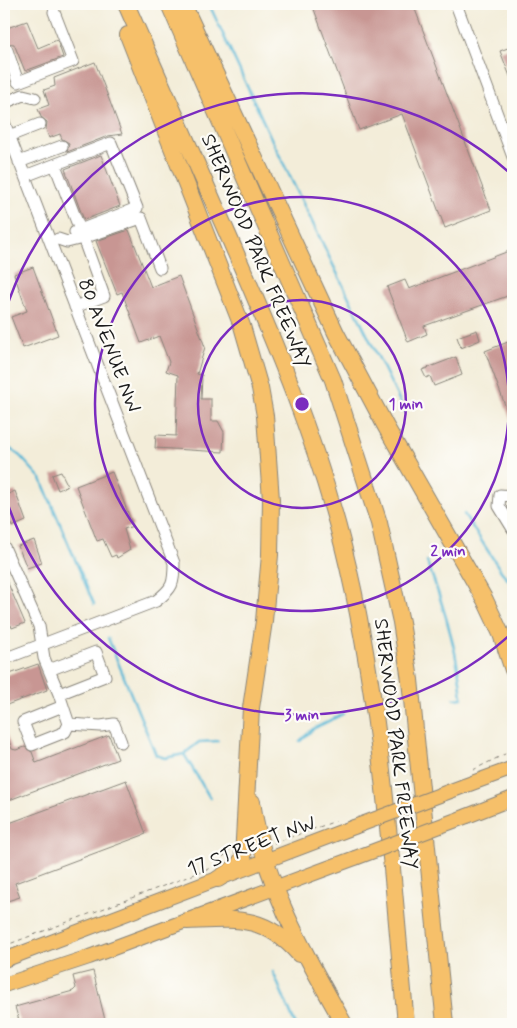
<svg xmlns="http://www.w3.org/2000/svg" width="517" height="1028" font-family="Mynerve,sans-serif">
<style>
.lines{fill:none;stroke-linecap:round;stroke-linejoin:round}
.stream{stroke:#57b7d6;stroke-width:2.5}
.building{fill:#c89693}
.minor-casing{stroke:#88847a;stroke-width:13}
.major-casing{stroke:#88847a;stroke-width:16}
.highway-casing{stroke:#88847a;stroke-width:18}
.path{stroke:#88847a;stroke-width:1;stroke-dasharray:4 4;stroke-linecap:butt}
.minor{stroke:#fff;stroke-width:11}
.major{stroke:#f6c06b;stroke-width:14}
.highway{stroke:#f6c06b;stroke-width:16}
.major-bridge-casing{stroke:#88847a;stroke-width:16;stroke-linecap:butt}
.major-bridge{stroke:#f6c06b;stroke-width:14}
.ring{fill:none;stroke:#7b2cbf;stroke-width:2.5}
.labels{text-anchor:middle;stroke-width:4.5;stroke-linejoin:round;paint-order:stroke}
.street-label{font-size:20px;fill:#1c1c1c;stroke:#fdfcf7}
.centre{fill:#7b2cbf;stroke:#fdfcf7;stroke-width:2.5}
.ring-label{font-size:15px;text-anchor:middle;font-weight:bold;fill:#7b2cbf;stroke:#fdfcf7;stroke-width:4.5;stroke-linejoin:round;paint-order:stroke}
</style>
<rect width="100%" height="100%" fill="#fdfcf7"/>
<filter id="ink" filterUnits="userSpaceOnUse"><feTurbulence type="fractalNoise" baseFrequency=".02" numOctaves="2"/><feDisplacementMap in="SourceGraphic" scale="10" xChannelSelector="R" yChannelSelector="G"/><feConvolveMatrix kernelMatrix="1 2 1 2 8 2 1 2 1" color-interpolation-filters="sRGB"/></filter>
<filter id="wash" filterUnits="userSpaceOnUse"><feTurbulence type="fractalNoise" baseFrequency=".0096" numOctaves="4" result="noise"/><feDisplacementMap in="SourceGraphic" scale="20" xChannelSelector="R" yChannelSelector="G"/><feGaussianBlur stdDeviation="1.12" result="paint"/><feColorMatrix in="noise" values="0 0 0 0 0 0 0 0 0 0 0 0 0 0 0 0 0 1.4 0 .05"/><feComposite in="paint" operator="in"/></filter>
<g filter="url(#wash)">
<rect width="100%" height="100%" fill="#f3edd9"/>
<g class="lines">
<path class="stream" d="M209,4L271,138L405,412
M4,438L9,448L20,456L41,479L94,604
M464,514L501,571L513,586
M427,562C444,606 458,651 462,698L454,699
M108,638L156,755L165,758L184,754L210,798
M300,741L313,729L343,714
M184,754L199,742L218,741
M273,972L295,1024"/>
</g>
<g id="blocks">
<path class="building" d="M312,4H413L491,210L445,228L402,114L359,130Z
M27,21L38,48L57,40L63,57L25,71L14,44L4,43V29Z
M513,46V84L500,51Z
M95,62L122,134L108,136L67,152L69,143L62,139L60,134L49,138L46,129L47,122L41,117L38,109L49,105L44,90L55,86L54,78Z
M101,155L120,206L84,220L65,169Z
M129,230L151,287L179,276L205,347L197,374L202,375L201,399H211V421H218L224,432L223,452L155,448L156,435L176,436L178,375L166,371L169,362L159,336L141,343L122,292L117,294L96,241Z
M509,251L513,263V294L424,326L427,334L408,342L387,287L405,280L409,289Z
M33,267L58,335L23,348L11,317L27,311L14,274Z
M477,330L480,340L461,348L457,337Z
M513,340V424H512L485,351Z
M456,357L462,375L434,386L430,376L426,378L422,370Z
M61,472L68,486L58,490L52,475Z
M112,472L133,526L124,529L130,550L117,558L116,555L111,557L103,539L97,541L76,486Z
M15,491L26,521L12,527L4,504V496Z
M34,540L42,563L27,568L18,546Z
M4,574L25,623L12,628L11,625L4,628Z
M38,664L47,690L4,706V676Z
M4,728L12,749L16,750L25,747L32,752L36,763L109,735L118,759L4,802Z
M126,780L146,834L15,883L20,897L4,902V825Z
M93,971L106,1024H20L15,1007L73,991L76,988L73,976Z"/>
</g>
</g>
<g filter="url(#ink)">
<use href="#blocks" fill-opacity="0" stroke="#88847a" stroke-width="1"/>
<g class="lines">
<defs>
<path id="minor" d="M456,4L513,157
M7,50L18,82L73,61L54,12
M4,103L23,95L35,98
M4,122L174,563C174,584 173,588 156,601L4,659
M9,136L40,124
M19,162L62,146
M55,165L80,230L75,232
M25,176L111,143L137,208L80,230
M83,238L141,218L160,268
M58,239L67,242L83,238L104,296L75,307
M513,496L500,495L499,506L513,529
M4,547L39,626L44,658L59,694L105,676L96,652L49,670
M59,694L69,724L65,732L32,745L23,722L63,706
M69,724L101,726L114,724L121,742"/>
<path id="major" d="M464,786L513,768
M467,816L513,798
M4,960L354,827
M4,985L89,957L355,858"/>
<path id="highway" d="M126,4C160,81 194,158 228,235C272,336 316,438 343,546C382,702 391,864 406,1024
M169,4L333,380L379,523L401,622L410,680L445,1024
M183,4L336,333L386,427L485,600L501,634L513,670
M128,35L242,326L260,388L265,416L271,500L270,555L264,621L251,708L243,858L238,866L218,879
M252,802C264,884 304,953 344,1024
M187,921C236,919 264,914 299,954"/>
</defs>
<use href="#minor" class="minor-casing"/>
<use href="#major" class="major-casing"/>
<use href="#highway" class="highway-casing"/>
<path class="path" d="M473,770L513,750
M274,843L336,821
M218,863L230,849
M4,946L211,868"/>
<use href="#minor" class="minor"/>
<use href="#major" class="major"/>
<use href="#highway" class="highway"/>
<defs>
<path id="major-bridge" d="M354,827L464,786
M355,858L467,816"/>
</defs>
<use href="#major-bridge" class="major-bridge-casing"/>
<use href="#major-bridge" class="major-bridge"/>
</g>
</g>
<g class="ring">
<circle cx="302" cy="404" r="104"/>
<circle cx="302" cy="404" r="207"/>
<path d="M512 633A311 311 0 0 1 4 492M4 316A311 311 0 0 1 512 175"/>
</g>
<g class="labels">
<g class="street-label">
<text transform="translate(257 251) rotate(67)" y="7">SHERWOOD PARK FREEWAY</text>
<text transform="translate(110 345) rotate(69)" y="7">80 AVENUE NW</text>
<text transform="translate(397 744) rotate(83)" y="7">SHERWOOD PARK FREEWAY</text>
<text transform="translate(251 845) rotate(-21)" y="7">17 STREET NW</text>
</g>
</g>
<circle cx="302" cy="404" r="8" class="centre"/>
<g class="ring-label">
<text x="406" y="409">1 min</text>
<text x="448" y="556">2 min</text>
<text x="302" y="720">3 min</text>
</g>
<rect width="517" height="1028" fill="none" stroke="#fdfcf7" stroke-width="20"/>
</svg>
